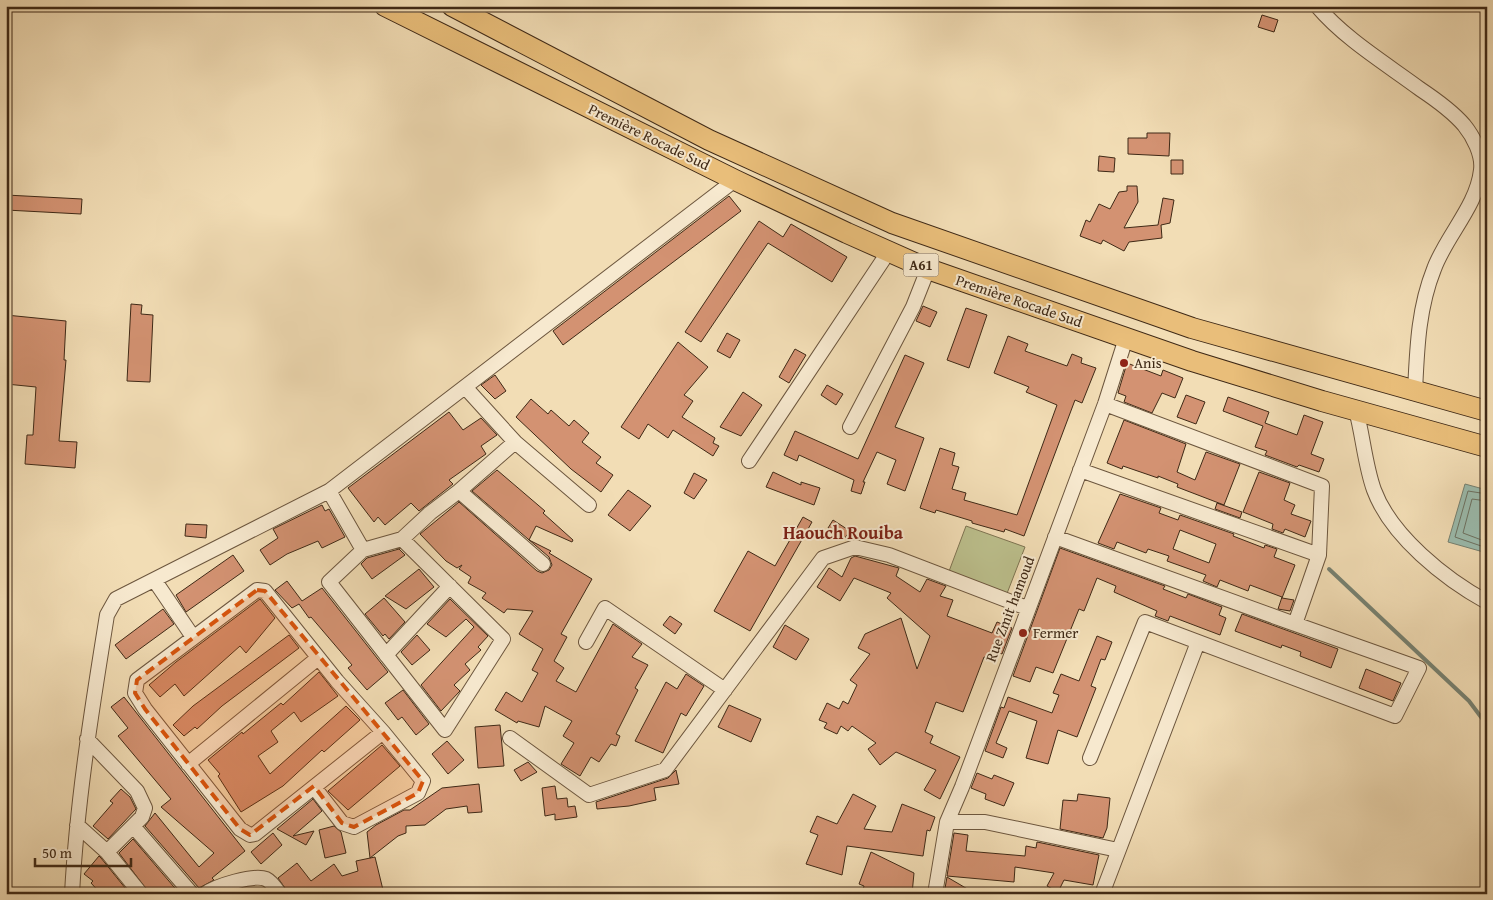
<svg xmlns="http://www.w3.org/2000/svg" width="1493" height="900" font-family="'Gentium Book Plus',serif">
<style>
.green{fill:#bcc08d;stroke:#7e7452}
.water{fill:#9bbcae;stroke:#768171}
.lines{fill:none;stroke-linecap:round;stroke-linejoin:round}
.shore{stroke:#6d7262;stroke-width:1}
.stream{stroke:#768171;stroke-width:4}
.building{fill:#d39272;stroke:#3f2916;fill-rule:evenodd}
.minor-casing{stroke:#6c563e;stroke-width:16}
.highway-casing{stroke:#3f2916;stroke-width:22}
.minor{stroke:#f7e9cf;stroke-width:14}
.highway{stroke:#e9be7a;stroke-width:20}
.marked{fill:#d7540d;fill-opacity:0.2;stroke:#d7540d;stroke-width:4;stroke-dasharray:10 6;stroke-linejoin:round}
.poi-dot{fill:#8f2418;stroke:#f7e9cf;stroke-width:2}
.labels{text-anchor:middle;stroke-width:4;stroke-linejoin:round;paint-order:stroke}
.shield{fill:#f7e9cf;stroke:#76634e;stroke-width:1}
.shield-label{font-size:14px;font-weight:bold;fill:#3f2916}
.street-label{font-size:15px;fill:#3f2916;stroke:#f7e9cf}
.poi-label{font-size:15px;fill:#3f2916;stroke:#f7e9cf;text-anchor:start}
.quarter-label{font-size:18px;font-weight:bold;fill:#7a1f14;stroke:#f7e9cf}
</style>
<rect width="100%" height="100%" fill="#f2ddb5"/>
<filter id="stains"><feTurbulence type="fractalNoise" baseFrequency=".004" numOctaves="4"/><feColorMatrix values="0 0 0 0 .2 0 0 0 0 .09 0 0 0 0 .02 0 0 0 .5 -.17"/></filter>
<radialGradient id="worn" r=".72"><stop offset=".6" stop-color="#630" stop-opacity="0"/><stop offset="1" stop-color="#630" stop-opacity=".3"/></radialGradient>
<path class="green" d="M966,526L1025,547L1006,596L948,574Z"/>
<path class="water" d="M1465,484L1487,490V553L1448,542Z"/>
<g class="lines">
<path class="shore" d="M1487,494L1468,491L1455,537L1487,548
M1487,501L1472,499L1463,533L1487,542"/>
<path class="stream" d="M1329,569L1469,701L1487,725"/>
</g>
<path class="building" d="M1262,15L1278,20L1274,32L1258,27Z
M1147,133H1170L1169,156L1128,154V138H1147Z
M1099,156L1115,158L1114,172L1098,171Z
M1171,160H1183V174H1171Z
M1127,186H1137L1138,202L1124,228L1158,225L1163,198L1174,200L1170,223L1161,225L1162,238L1129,242L1124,251L1103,240L1101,244L1080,236L1086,220L1090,222L1099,204L1110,209L1119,192L1127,191Z
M6,195L82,199L81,214L6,210Z
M729,196L741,211L563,345L553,331Z
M759,221L783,237L791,224L847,257L832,282L768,243L701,342L685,332Z
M131,304L142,305L141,314L153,315L150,382L127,381Z
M923,306L937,312L930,327L916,321Z
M966,308L987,315L969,368L947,360Z
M6,315L66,321L64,360H66L59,441L77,442L75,468L25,464L27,435H33L36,387L6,384Z
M727,333L740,340L730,358L717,351Z
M1008,336L1028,344L1025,351L1067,366L1072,354L1082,358L1081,363L1096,368L1082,403L1075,400L1024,536L1005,529L1004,532L972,523V521L936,510L935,513L920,508L940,448L955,453L952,465L959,467L952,489L966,493L964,500L1017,515L1057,405L1026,392L1029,387L994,373Z
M678,342L708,367L684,395L693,401L682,417L715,438L713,443L719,446L713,456L673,430L668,438L648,424L639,439L621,427Z
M795,349L806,355L789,383L779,377Z
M905,355L924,363L895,427L924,438L905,491L887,484L896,460L877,452L863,482H865L861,494L851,491L854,480L799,455L797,461L784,455L795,431L858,459Z
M1127,363L1161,376L1163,370L1183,378L1175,398L1162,393L1152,413L1124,402L1126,396L1118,393Z
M495,375L506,391L495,399L481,385Z
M827,385L843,394L836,405L821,395Z
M743,392L762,405L741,436L720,427Z
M1186,395L1205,402L1196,424L1177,417Z
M1228,397L1269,412L1265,423L1297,435L1304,415L1323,422L1311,454L1324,459L1319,472L1299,465L1297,467L1265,455L1267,451L1255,447L1263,426L1223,411Z
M531,399L548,414L551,410L569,426L574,420L589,433L582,442L601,457L596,463L613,475L601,492L571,469L516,417Z
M449,412L463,430L481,418L497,435L481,446L486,454L449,480L453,484L419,511L411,503L385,525L378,517L374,522L348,488Z
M1124,420L1186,444L1177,472L1195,480L1206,452L1240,464L1224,505L1177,487L1178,484L1158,476V478L1123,466L1122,469L1107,463Z
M497,470L545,511L543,513L573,540L572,542L536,526L529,540L551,551L549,553L592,579L561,634L567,637L554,661L564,668L556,681L576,692L613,624L642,644L632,657L648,665L635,688L638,690L616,734L620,736L616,746L611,744L599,762L591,757L580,776L561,764L574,743L563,736L572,721L545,706L539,727L518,721L517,723L495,710L506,692L522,702L538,673L532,670L543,649L519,634L533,611L507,609L504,613L482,598L486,593L468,583L471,577L459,569L462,565L457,568L446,561L420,534L459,502L537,571L542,573L549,570L552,565L549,557L472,491Z
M773,472L801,485V482L820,488L814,505L766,487Z
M1259,472L1290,483L1284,500L1295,505L1291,514L1311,521L1305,537L1285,529L1283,533L1272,529L1273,524L1243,512Z
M694,473L707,480L694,499L684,493Z
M628,490L651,506L630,531L608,515Z
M1120,494L1161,508L1159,513L1178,520L1180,515L1234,534L1233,536L1264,548L1265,545L1277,549L1274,557L1295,565L1282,598L1294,600L1290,611L1278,609L1282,597L1250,585L1248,591L1220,580L1217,587L1203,581L1206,575L1167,561L1169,556L1148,549L1146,553L1117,542L1114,549L1098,543ZM1180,530L1216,544L1209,563L1173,549Z
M1217,503L1242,512L1240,518L1215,509Z
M322,505L325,511L329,509L345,537L322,548L318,541L287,554L270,565L260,550L278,538L273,529Z
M803,517L812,522L750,631L714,611L748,551L775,566Z
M833,520L850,531L844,539L828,528Z
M186,524L207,525L206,538L185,536Z
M1060,548L1165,586L1163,589L1186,598L1188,594L1222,607L1219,615L1226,618L1220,635L1170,616L1168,621L1155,616L1157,611L1114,592L1116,586L1097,578L1084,611L1079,609L1053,673L1036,667L1030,682L1013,676Z
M399,549L405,555L372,579L361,564L367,558Z
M233,555L244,571L186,612L176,595Z
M855,556L899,568L896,576L920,592L927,579L946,586L940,596L953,600L947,616L992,633L997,622L1012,628L1002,654L995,651L991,659L984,657L963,712L936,702L925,732L933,736L930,743L960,757L940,799L924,790L936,770L896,752L880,765L868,749L876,743L852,726L848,731L841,726L837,734L824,728L827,723L819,720L827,703L839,709L843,701L848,704L857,685L850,680L870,654L858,648L865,634L901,618L917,669L930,636L887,598L891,593L854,578L840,601L817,587L829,568L842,577L851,558Z
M419,569L434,587L406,609L385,596Z
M287,581L302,601L322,588L388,672L367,690L348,668L352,665L311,617L309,618L299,604L292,608L275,590Z
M384,598L405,622L389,639L385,634L383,636L365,614Z
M260,599L275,618L246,653L240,646L184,696L175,684L160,697L149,685L176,662Z
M450,599L488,636L478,647L481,650L465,664L470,670L454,685L460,691L441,711L421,685L474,627L466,619L446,637L427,624Z
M163,609L174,624L126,659L115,645Z
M1242,614L1338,649L1331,668L1300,656L1301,652L1282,645L1281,648L1235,631Z
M670,616L682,624L675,634L663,625Z
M785,625L809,639L796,660L773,647Z
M289,635L299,648L222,706L197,729L195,727L184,736L173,725L193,706Z
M417,635L430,650L412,665L401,652Z
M1097,636L1112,642L1105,660L1101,659L1091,686L1096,688L1077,737L1058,730L1048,764L1026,758L1037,721L1009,711L996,743L1007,748L1003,758L985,751L1001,707L1004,708L1008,697L1052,713L1059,695L1053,693L1061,674L1079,681Z
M1366,669L1401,683L1393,701L1359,688Z
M319,672L338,696L301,722L294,712L271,731L278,742L258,756L270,774L346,706L360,720L324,752L322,750L283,786L241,812L218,776L220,774L208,760L242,732L243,734L281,703L283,705Z
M686,674L704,686L686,716L681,713L663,753L635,741L666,682L677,689Z
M403,690L429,724L416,735L402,717L398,720L385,703Z
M124,697L245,851L212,878L214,880L199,888L145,826L155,813L199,867L214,853L161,807L171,799L118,736L128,728L111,707Z
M729,705L761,719L751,742L718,727Z
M500,725L504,766L478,768L475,727Z
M447,741L464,760L448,774L432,754Z
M382,745L400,766L348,810L328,791Z
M528,762L537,772L521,781L514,770Z
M676,770L679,784L654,788L656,800L629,806L597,809L596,802L668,778Z
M977,773L992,779L994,775L1014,783L1004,806L985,799L986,794L971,788Z
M479,784L482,812L468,813L467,806L446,809L425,825L406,826V833L398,836L370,858L367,832L376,825L404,810H410L442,788Z
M555,786L557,799L567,798L568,807L575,806L577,817L555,820V814L545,816L542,788Z
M121,789L130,797L136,809L108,839L93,826L113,803L110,801Z
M853,794L876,806L864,829L892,832L902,804L935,817L930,831L927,830L923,856L847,846L842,875L806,864L818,835L810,832L817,816L837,824Z
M1078,794L1110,798L1107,828L1103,838L1060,829L1063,800L1077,801Z
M313,799L322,811L293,836L314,831L306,845L277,829Z
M334,826L341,832L346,853L325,858L319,830Z
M273,833L282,845L261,864L251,852Z
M954,833L968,835L966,851L1025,856L1026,846L1036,848L1037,842L1099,855L1093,885L1064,880L1058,892L1047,886L1054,873L1015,867L1014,882L947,876Z
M133,839L180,894H150L119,853Z
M871,852L914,873L912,894H862L864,886L859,884Z
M99,856L101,858L130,894H101L91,883L93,881L84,874Z
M375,857L384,894H289L278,878L297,863L311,881L334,864L342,876L358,871L356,861Z
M947,877L976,894H944Z"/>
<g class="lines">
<defs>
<path id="minor" d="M1317,6C1345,39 1385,63 1420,89C1435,99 1452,111 1464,125C1473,136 1483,155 1481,170C1477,206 1446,236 1434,269C1418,309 1417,350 1415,392
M465,387L515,442L459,491L543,564
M1356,410C1363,436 1365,465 1374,490C1391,536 1445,579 1487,602
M850,427L913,307L928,269
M515,442L589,505
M749,461L889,251
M1080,470L1319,555L1322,486L1105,404
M329,491L363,550L329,582L445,730L503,639L402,539L430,513L459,491
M1055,537L1295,624L1319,555
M363,550L402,539
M155,581L193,637
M586,642L605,608L725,690
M386,655L450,586
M510,738L589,795L665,770L823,558L855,547L889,555L1027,608
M87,739L137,791L145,808L142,817L107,852L141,894
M1090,758L1145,622L1395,716L1419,668L1295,624
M188,764L318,658
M314,787L342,823L354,827L418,793L423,781L383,732L337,681L265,591L257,590L137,680L135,693L145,709L240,829L250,835L255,834L383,732
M947,822H985L1118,850
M77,825L107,852
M133,826L192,894
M72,894C77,800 92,708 107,615L116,599L329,491L735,180
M205,894C215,886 254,874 266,879C272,882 276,889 280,894
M935,894L947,822L962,787L1105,404L1126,338
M1102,894L1198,642"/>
<path id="highway" d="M385,6L735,180L847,233L928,269L1192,361L1322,401L1487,447
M452,6L709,140L892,223L1192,328L1487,411"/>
</defs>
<use href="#minor" class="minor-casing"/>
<use href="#highway" class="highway-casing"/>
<use href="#minor" class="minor"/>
<use href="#highway" class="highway"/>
</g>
<path class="marked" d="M257,590L265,591L423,781L418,793L354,827L342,823L314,786L250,835L240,829L145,709L135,693L137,680Z"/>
<g class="poi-dot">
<circle cx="1124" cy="363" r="5"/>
<circle cx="1023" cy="633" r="5"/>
</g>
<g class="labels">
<rect class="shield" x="903.5" y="253.5" width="35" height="23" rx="4"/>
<g class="shield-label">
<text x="921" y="270">A61</text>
</g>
<g class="street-label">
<text transform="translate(649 137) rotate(26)" y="5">Première Rocade Sud</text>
<text transform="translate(1019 301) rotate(19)" y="5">Première Rocade Sud</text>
<text transform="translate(1010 609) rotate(-69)" y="5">Rue Zmit hamoud</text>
</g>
<g class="poi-label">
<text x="1134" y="368">Anis</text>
<text x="1033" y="638">Fermer</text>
</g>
<g class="quarter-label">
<text x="843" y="539">Haouch Rouiba</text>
</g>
</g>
<rect width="1493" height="900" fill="none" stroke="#f2ddb5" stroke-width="25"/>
<rect x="8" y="8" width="1478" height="885" fill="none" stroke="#3f2916" stroke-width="2.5"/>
<rect x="12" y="12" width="1468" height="875" fill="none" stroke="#3f2916"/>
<path d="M35 858v8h96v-8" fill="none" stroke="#3f2916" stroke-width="2.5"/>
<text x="42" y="858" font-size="15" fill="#3f2916" stroke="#f7e9cf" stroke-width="4" paint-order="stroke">50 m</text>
<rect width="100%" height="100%" filter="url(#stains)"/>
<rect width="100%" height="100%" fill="url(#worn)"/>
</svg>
